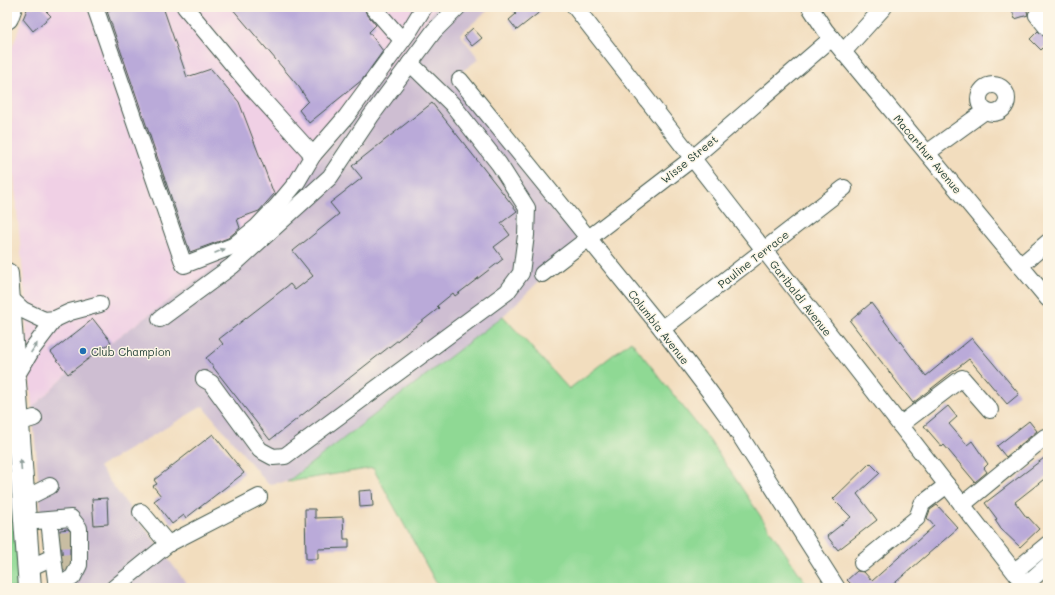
<svg xmlns="http://www.w3.org/2000/svg" width="1055" height="595" viewBox="0 0 1055 595" font-family="Mali,sans-serif">
<rect width="100%" height="100%" fill="#fcf5e5"/>
<filter id="ink" filterUnits="userSpaceOnUse"><feTurbulence type="fractalNoise" baseFrequency=".025" numOctaves="2"/><feDisplacementMap in="SourceGraphic" scale="8" xChannelSelector="R" yChannelSelector="G"/><feConvolveMatrix kernelMatrix="1 2 1 2 8 2 1 2 1" color-interpolation-filters="sRGB"/></filter>
<filter id="wash" filterUnits="userSpaceOnUse"><feTurbulence type="fractalNoise" baseFrequency=".012" numOctaves="4" result="noise"/><feDisplacementMap in="SourceGraphic" scale="16" xChannelSelector="R" yChannelSelector="G"/><feGaussianBlur stdDeviation="0.9" result="paint"/><feColorMatrix in="noise" values="0 0 0 0 0 0 0 0 0 0 0 0 0 0 0 0 0 1.4 0 .05"/><feComposite in="paint" operator="in"/></filter>
<g filter="url(#wash)">
<rect width="100%" height="100%" fill="#f2ddbe"/>
<polygon fill="#f0d0e5" points="27,7 436,7 322,158 246,244 68,374 32,408 27,339 25,297 12,154 11,51"/>
<polygon fill="#cebed2" points="436,7 492,7 460,34 479,59 457,75 584,238 503,316 287,482 268,484 203,406 99,467 190,588 48,588 32,408 68,374 246,244 322,158"/>
<g fill="#8fd994" stroke="#578b64">
<polygon points="503,316 569,389 631,341 710,441 809,588 439,588 373,468 287,482"/>
<polygon points="7,430 20,588 7,588"/>
</g>
<g id="blocks">
<g fill="#baaad9">
<polygon points="28,7 42,7 51,16 33,31 23,19"/>
<polygon points="117,7 163,7 187,77 211,69 239,102 274,194 259,211 237,219 240,228 228,238 190,252 107,11"/>
<polygon points="231,7 364,7 366,13 376,25 369,32 383,51 362,80 309,123 299,110 308,101 299,87"/>
<polygon points="510,7 546,7 517,30 509,20 516,14"/>
<polygon points="1011,7 1026,7 1028,15 1015,19"/>
<polygon points="473,28 482,38 472,46 464,36"/>
<polygon points="1038,31 1048,40 1048,43 1041,50 1030,39"/>
<polygon points="432,103 517,211 501,223 510,235 494,247 503,259 455,296 453,293 437,306 439,308 270,440 206,358 223,344 219,339 290,284 295,290 313,276 293,251 339,214 330,203 362,178 352,166"/>
<polygon points="871,303 926,376 972,338 1019,394 1007,404 969,359 913,403 850,321"/>
<polygon points="93,319 111,342 68,374 51,352"/>
<polygon points="948,406 957,417 949,424 967,445 972,441 988,464 984,468 987,472 975,482 944,445 942,447 924,426"/>
<polygon points="1029,421 1037,431 1006,457 997,446"/>
<polygon points="213,434 244,473 186,518 184,515 172,524 154,501 161,496 153,486 157,484 154,480"/>
<polygon points="1048,455 1048,476 1015,502 1027,518 1028,517 1039,529 1020,547 1001,529 995,520 997,519 985,503"/>
<polygon points="870,463 880,473 857,494 877,520 838,550 827,536 851,517 833,499"/>
<polygon points="372,490 373,506 360,507 359,491"/>
<polygon points="107,498 108,524 94,525 92,499"/>
<polygon points="937,505 958,528 889,588 855,588 847,580 857,571 864,572 872,581 934,526 927,518 930,510"/>
<polygon points="305,509 315,509 315,518 343,517 344,539 349,539 349,548 318,549 318,559 306,559"/>
<polygon points="68,529 70,531 70,563 64,571 60,530"/>
</g>
</g>
</g>
<g filter="url(#ink)">
<use href="#blocks" fill-opacity="0" stroke="#3f5549" stroke-width="1"/>
<g fill="none" stroke-linecap="round" stroke-linejoin="round">
<g stroke="#c8bda2" stroke-width="16" stroke-dasharray="16 8" stroke-linecap="butt">
<polyline points="57,540 71,539"/>
<polyline points="59,563 73,562"/>
</g>
<g stroke="#3f5549" stroke-width="18">
<g id="minor">
<polyline points="95,7 184,265 233,246 257,227 277,206 297,182 313,155 346,117 410,30 424,7"/>
<polyline points="185,7 253,89 313,155"/>
<polyline points="373,7 402,40"/>
<polyline points="575,7 1027,588"/>
<polyline points="810,7 825,30 1048,299"/>
<polyline points="1043,7 1037,15 1048,29"/>
<polyline points="843,52 884,7"/>
<polyline points="460,80 662,329 709,391 730,420 837,588"/>
<circle cx="993" cy="99" r="14"/>
<polyline points="927,153 985,111"/>
<polyline points="1020,266 1048,242"/>
<polyline points="542,274 693,158 832,38"/>
<polyline points="9,297 23,310 44,320 55,319 70,312 100,304"/>
<polyline points="160,319 232,266 330,177 371,116 434,31 458,7"/>
<polyline points="662,329 844,188"/>
<polyline points="15,378 33,348 55,319"/>
<polyline points="204,379 211,383 260,450 273,457 285,456 507,292 521,273 526,235 527,208 499,164 452,104 410,63"/>
<polyline points="18,423 34,418"/>
<polyline points="900,425 962,378 990,410"/>
<polyline points="24,499 50,486"/>
<polyline points="962,505 1045,437"/>
<polyline points="141,512 168,544"/>
<polyline points="25,522 71,518 79,528 79,565 73,577 56,588"/>
<polyline points="53,557 57,588"/>
<polyline points="862,563 917,518 922,504 947,485"/>
<polyline points="29,568 53,557 49,520"/>
<polyline points="1015,571 1048,544"/>
<polyline points="1025,585 1048,565"/>
<polyline points="114,588 168,544 259,497"/>
</g>
</g>
<g stroke="#3f5549" stroke-width="24">
<g id="highway">
<polyline points="7,18 11,7"/>
<polyline points="7,274 30,588"/>
</g>
</g>
<use href="#minor" stroke="#fff" stroke-width="16"/>
<use href="#highway" stroke="#fff" stroke-width="22"/>
</g>
<defs><path id="oneway-solid" d="M-6-.8H1V-3.2L6.5 0L1 3.2V.8H-6Z"/></defs>
<g fill="#8f9e9a">
<use href="#oneway-solid" transform="translate(220 251) rotate(-23)"/>
<use href="#oneway-solid" transform="translate(34 348) rotate(-56)"/>
<use href="#oneway-solid" transform="translate(21 465) rotate(-94)"/>
</g>
</g>
<circle fill="#1f6fb2" stroke="#fcf5e5" stroke-width="1.5" cx="83" cy="351" r="4"/>
<g text-anchor="middle" dominant-baseline="central" stroke-width="3" stroke-linejoin="round" paint-order="stroke">
<g font-size="11" fill="#1f3d34" stroke="#fcf5e5">
<text transform="translate(928 154) rotate(50)">Macarthur Avenue</text>
<text transform="translate(689 159) rotate(-39)">Wisse Street</text>
<text transform="translate(753 259) rotate(-38)">Pauline Terrace</text>
<text transform="translate(801 298) rotate(52)">Garibaldi Avenue</text>
<text transform="translate(659 327) rotate(52)">Columbia Avenue</text>
</g>
<g font-size="11" fill="#1f3d34" stroke="#fcf5e5" text-anchor="start">
<text x="91" y="351">Club Champion</text>
</g>
</g>
<rect width="1055" height="595" fill="none" stroke="#fcf5e5" stroke-width="24"/>
</svg>
